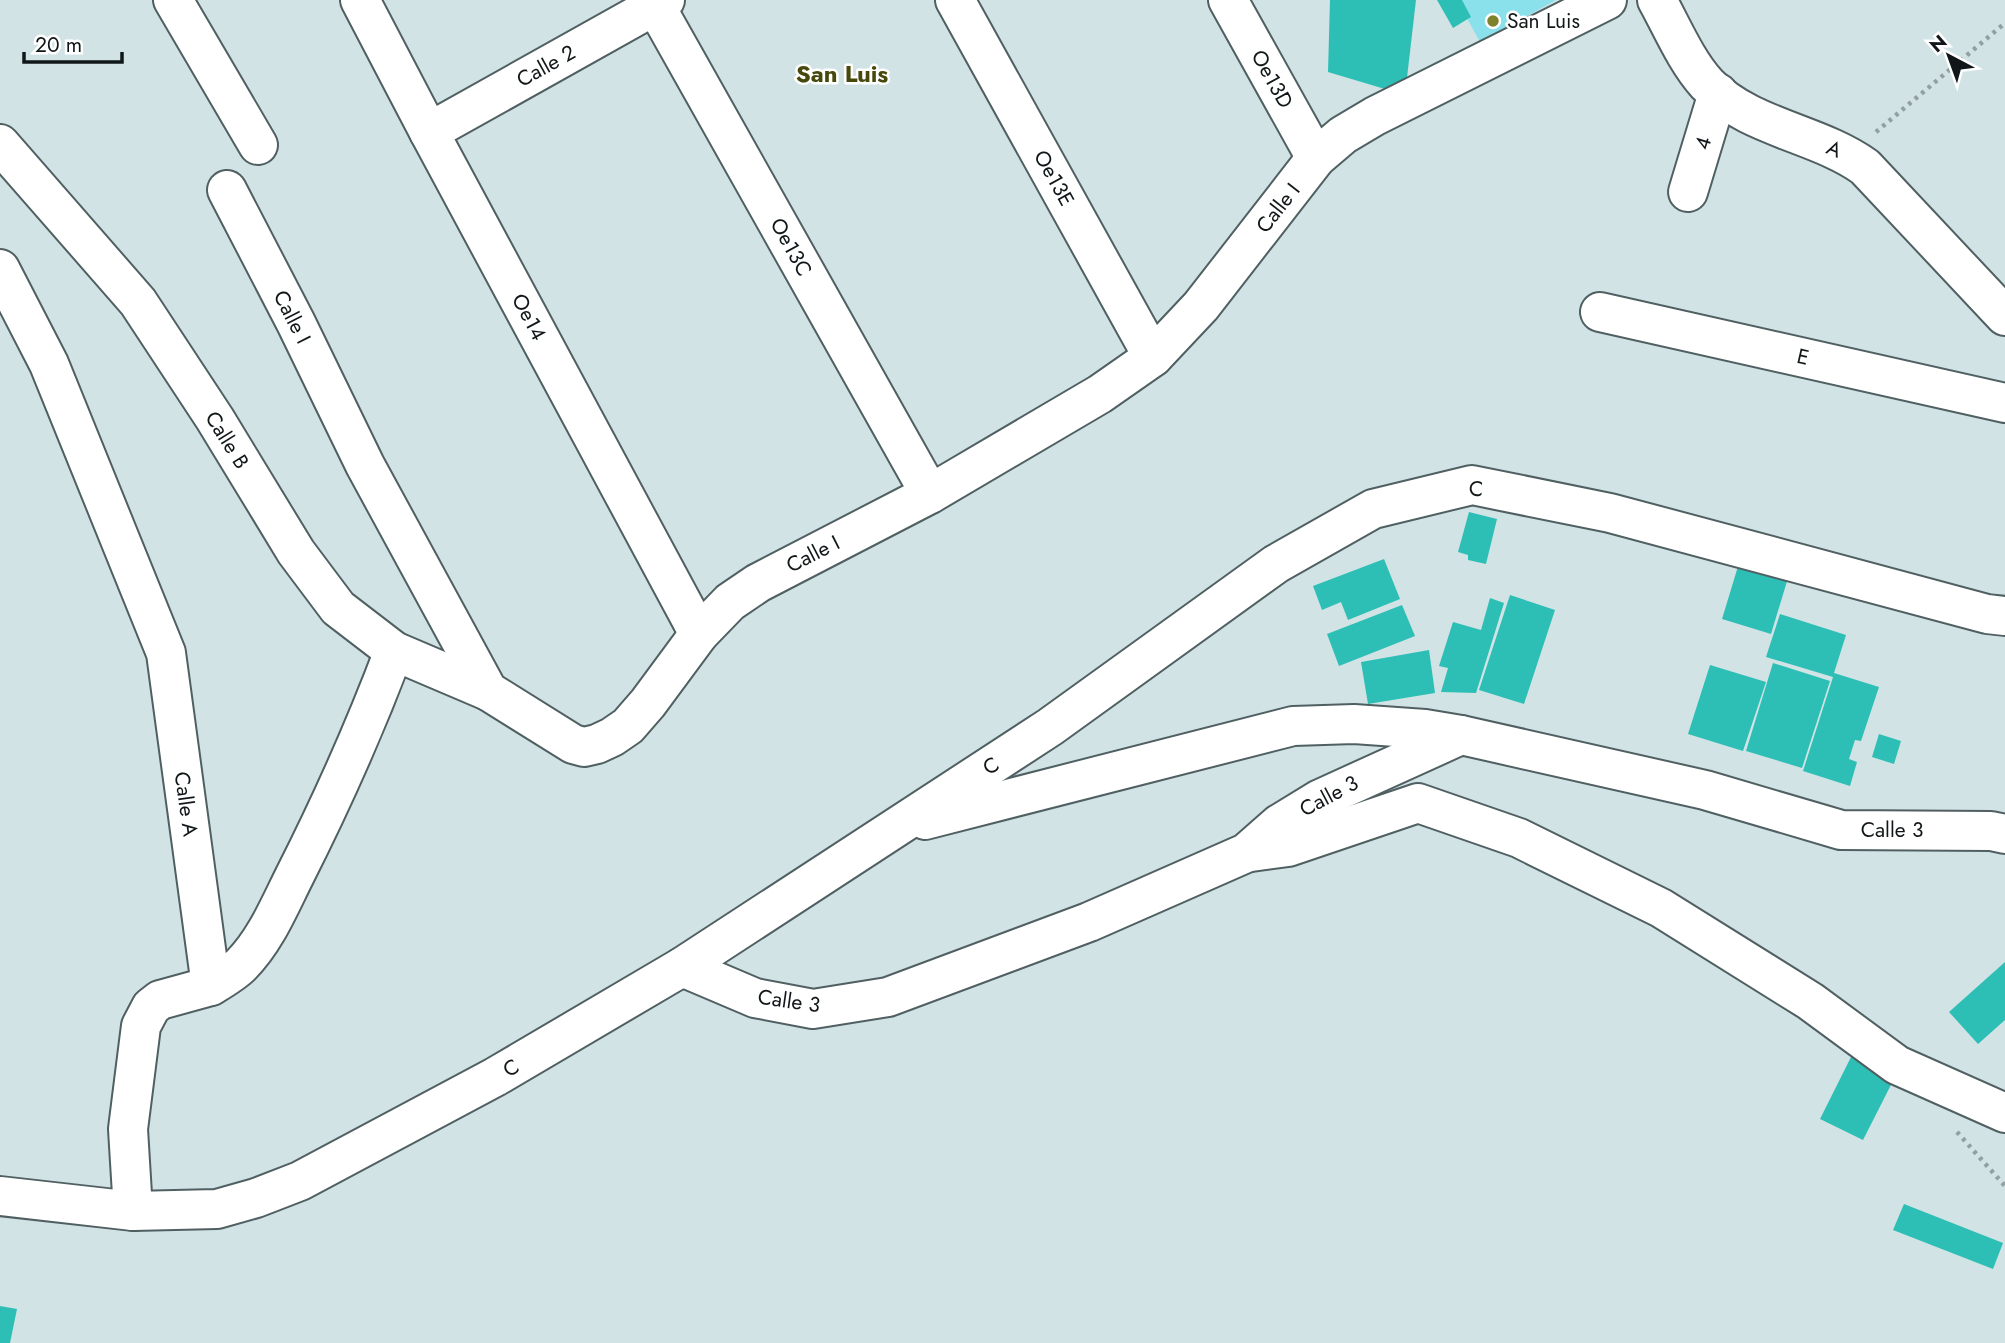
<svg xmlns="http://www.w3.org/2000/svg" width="2005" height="1343" viewBox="0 0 2005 1343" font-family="Jost,sans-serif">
<rect width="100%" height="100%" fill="#d1e3e5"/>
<polygon fill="#8ae1ec" points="1457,0 1556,0 1480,42"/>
<g fill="#2dbfb5">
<polygon points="1330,0 1416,0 1405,95 1328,72"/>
<polygon points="1437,0 1462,0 1471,17 1453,28"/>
<polygon points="1469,512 1497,519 1486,564 1468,560 1468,555 1458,552"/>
<polygon points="1384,559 1400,599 1348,620 1341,602 1322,610 1313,586"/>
<polygon points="1739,563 1788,578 1771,634 1722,619"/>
<polygon points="1510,595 1555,610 1524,704 1479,690"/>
<polygon points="1490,598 1504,603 1476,693 1441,692 1448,668 1439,666 1453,622 1481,630"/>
<polygon points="1402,605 1415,636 1339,666 1327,634"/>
<polygon points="1780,614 1846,635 1834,673 1879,687 1861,741 1855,740 1849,759 1857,762 1850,786 1803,771 1833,677 1766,657"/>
<polygon points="1429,650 1435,693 1368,704 1361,662"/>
<polygon points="1773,663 1830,681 1802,768 1746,751"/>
<polygon points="1710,665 1766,682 1743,751 1688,734"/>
<polygon points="1879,734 1901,741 1894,764 1872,757"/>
<polygon points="2005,962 2005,1020 1978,1044 1949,1012"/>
<polygon points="1852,1055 1895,1077 1863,1140 1820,1119"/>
<polygon points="1904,1204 2003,1243 1993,1269 1893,1230"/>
<polygon points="0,1306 17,1309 10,1343 0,1343"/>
</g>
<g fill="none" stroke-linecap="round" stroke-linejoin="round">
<g stroke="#506062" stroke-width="42">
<g id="minor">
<polyline points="173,0 258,145"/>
<polyline points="360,0 429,132 699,634"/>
<polyline points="652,0 930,494"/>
<polyline points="955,0 1153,357"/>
<polyline points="1228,0 1316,158"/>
<path d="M 1657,0 C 1672,27 1686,61 1707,84 C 1749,128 1818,133 1865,167 L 2005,316"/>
<polyline points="429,132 665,0"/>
<polyline points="0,144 138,302 215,419 296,552 338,608 394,651 488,691"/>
<polyline points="227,190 296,323 365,465 488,691 573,744 584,747 597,744 612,737 628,726 648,703 699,634 730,602 758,583 930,494 1100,394 1153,357 1201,306 1316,158 1343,135 1375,116 1607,0"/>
<polyline points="1688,192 1718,93"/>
<path d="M 0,269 L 49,364 L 166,653 L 211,986 C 221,980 233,973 241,965 C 265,941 279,907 294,877 C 331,804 365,728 394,651"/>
<polyline points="1600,312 2005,403"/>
<polyline points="925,820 1293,726 1354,724 1425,729 1461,735"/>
<polyline points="1251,852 1288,847 1418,803 1519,838 1661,908 1810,1001 1897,1065 2005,1113"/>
<polyline points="682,967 755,998 813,1009 888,997 1089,922 1246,853 1279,824 1320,799 1461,735 1705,790 1841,830 1991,831 2005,834"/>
<polyline points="0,1196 133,1211 217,1209 256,1198 300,1181 495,1077 682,967 1050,727 1276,564 1373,509 1472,485 1610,513 1987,614 2005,616"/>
<polyline points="133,1211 128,1129 141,1026 151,1007 160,1000 211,986"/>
</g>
</g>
<g stroke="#92a0a2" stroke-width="4.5" stroke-dasharray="3.5 5" stroke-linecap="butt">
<polyline points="1876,132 2005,23"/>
<polyline points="1957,1132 2005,1186"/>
</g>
<use href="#minor" stroke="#fff" stroke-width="38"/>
</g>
<circle fill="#7e822c" stroke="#fff" stroke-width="2.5" cx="1493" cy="21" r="7"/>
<g text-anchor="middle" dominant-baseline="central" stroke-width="5" stroke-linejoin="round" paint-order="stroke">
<g font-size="21" fill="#111718" stroke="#fff" text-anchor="start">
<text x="1507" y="21">San Luis</text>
</g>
<g font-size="21" fill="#111718" stroke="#fff">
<text transform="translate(546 66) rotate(-29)">Calle 2</text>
<text transform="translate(1272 79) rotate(61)">Oe13D</text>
<text transform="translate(1703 143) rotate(-73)">4</text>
<text transform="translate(1834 149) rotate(23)">A</text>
<text transform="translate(1054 178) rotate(61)">Oe13E</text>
<text transform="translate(1278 208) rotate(-52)">Calle I</text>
<text transform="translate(791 247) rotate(61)">Oe13C</text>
<text transform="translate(292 317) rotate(63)">Calle I</text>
<text transform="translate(529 317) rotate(62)">Oe14</text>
<text transform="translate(1803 357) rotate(13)">E</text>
<text transform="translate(227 440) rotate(58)">Calle B</text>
<text transform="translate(1476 489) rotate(3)">C</text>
<text transform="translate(813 554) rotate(-27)">Calle I</text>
<text transform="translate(991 766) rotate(-33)">C</text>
<text transform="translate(1329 796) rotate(-28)">Calle 3</text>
<text transform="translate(186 804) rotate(82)">Calle A</text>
<text x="1892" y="830">Calle 3</text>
<text transform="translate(789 1001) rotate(8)">Calle 3</text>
<text transform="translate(511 1068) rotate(-31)">C</text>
</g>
<g font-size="24" font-weight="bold" fill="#46490b" stroke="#fff">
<text x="842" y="73">San Luis</text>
</g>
</g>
<g transform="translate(1949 56) rotate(319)" stroke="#ffffff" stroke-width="5" paint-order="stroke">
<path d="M0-5L12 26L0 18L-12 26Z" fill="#111718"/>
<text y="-10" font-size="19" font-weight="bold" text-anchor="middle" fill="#111718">N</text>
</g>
<path d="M24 52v10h98v-10" fill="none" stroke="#111718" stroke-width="3.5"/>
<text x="35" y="52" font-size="21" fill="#111718" stroke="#ffffff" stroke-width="5" paint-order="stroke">20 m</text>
</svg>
